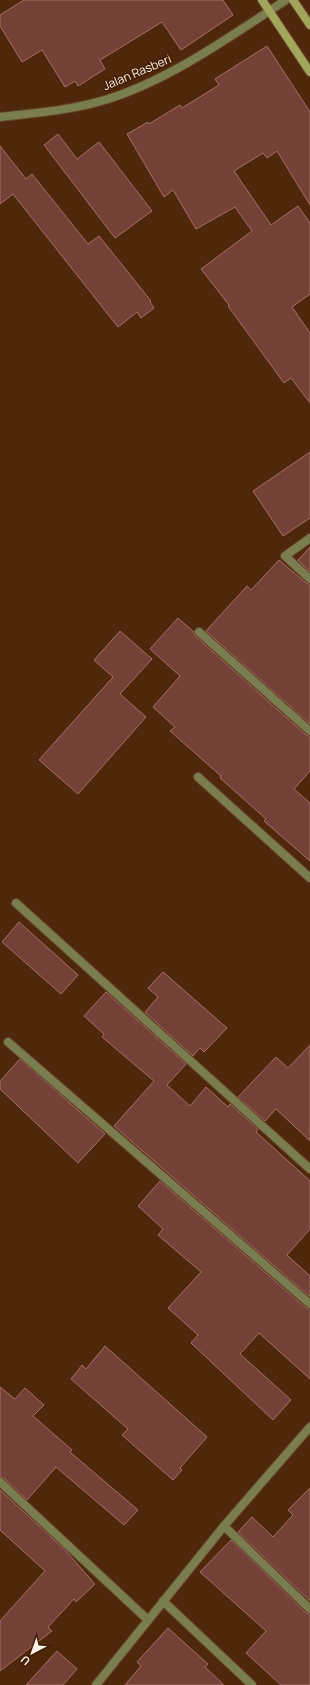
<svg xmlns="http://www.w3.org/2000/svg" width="310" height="1685" viewBox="0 0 310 1685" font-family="Manrope,sans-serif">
<rect width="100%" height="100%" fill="#4f270b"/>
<g fill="#734138" stroke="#a67065">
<polygon points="24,0 223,0 233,15 181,50 162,22 100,60 105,69 78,86 75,81 65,87 42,50 22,62 0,26 0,15"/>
<polygon points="267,46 310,112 310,205 277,151 267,158 263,153 234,171 271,225 298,206 310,223 310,294 292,307 310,333 310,403 291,378 284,383 228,306 229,305 201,269 252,231 235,207 196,229 173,190 164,197 127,134 148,122 149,124 180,105 182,108 219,85 215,79"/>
<polygon points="58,134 77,159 99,142 152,211 115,238 44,145"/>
<polygon points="0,146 26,179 32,174 88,244 99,236 151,301 150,302 154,308 141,318 137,312 118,327 13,194 0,204"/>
<polygon points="310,452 310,518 283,536 253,491"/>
<polygon points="310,547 310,572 298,560"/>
<polygon points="279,560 306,583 310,584 310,724 206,631 247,586 251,590"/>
<polygon points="178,618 194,632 195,636 306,735 310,736 310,771 294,789 310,803 310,861 264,821 266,819 220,778 221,776 170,731 175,727 153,707 180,676 150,649"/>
<polygon points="120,631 152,659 120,694 146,717 78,794 39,760 113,677 94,660"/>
<polygon points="19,922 78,975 61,994 2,942"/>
<polygon points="163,972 227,1028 204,1052 200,1048 193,1056 145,1012 158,997 148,988"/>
<polygon points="106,992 186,1064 167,1085 190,1106 206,1087 228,1107 230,1104 258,1129 256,1132 310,1181 310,1229 287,1255 310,1276 310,1297 114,1126 154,1081 102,1037 104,1034 84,1016"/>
<polygon points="310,1045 310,1141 276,1109 265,1121 238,1097 276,1057 288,1068"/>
<polygon points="20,1059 105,1134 78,1163 0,1089 0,1081"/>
<polygon points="160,1181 306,1308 310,1309 310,1379 259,1333 240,1354 291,1400 273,1420 191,1343 198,1335 168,1308 201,1272 158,1235 163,1229 138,1206"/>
<polygon points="105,1346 207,1437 180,1468 182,1470 173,1480 122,1435 128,1429 71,1379 82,1365 86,1369"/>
<polygon points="0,1387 15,1399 25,1388 44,1405 33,1416 72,1450 70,1452 138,1510 124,1525 56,1467 27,1500 4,1478 0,1477"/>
<polygon points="310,1488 310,1601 238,1532 252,1517 273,1537 293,1515 288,1510"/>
<polygon points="0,1490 65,1550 95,1584 76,1602 74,1599 48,1627 52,1631 0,1671 0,1621 45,1571 0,1530"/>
<polygon points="231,1540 306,1613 310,1614 310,1685 281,1685 246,1653 266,1631 200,1572"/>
<polygon points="168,1628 208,1664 205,1667 224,1685 125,1685 141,1666 137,1662"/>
<polygon points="57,1651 77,1669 63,1685 26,1685"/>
</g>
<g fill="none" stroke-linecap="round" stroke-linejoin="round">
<g stroke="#67432a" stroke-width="10">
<g id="lane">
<polyline points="8,1042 310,1304"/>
<polyline points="0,1482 148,1620"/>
<polyline points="163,1601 252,1685"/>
</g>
</g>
<g stroke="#67432a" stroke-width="10">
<g id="street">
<path d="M 0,117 C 36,113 73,110 108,99 C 171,79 231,36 286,0"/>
<polyline points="310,538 285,556 310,579"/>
<polyline points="199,632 310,731"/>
<polyline points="198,777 310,878"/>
<polyline points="16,903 310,1169"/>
<polyline points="224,1526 310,1609"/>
<polyline points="96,1685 224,1526 310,1427"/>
</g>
</g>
<g stroke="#67432a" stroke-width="10">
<g id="secondary">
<polyline points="262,0 310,72"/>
<polyline points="293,0 310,25"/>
</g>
</g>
<use href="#lane" stroke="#797d4f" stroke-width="8"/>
<use href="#street" stroke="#797d4f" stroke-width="8"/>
<use href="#secondary" stroke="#a1a65b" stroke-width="8"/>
</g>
<g text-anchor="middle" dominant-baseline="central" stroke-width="3" stroke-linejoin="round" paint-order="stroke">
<g font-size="12" fill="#fbf1ea" stroke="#431d01">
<text transform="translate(137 72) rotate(-23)">Jalan Rasberi</text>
</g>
</g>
<g transform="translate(32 1653) rotate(221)" stroke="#431d01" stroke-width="3" paint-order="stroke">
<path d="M0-3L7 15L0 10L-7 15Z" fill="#fbf1ea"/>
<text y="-6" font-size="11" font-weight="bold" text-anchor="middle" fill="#fbf1ea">U</text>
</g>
</svg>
